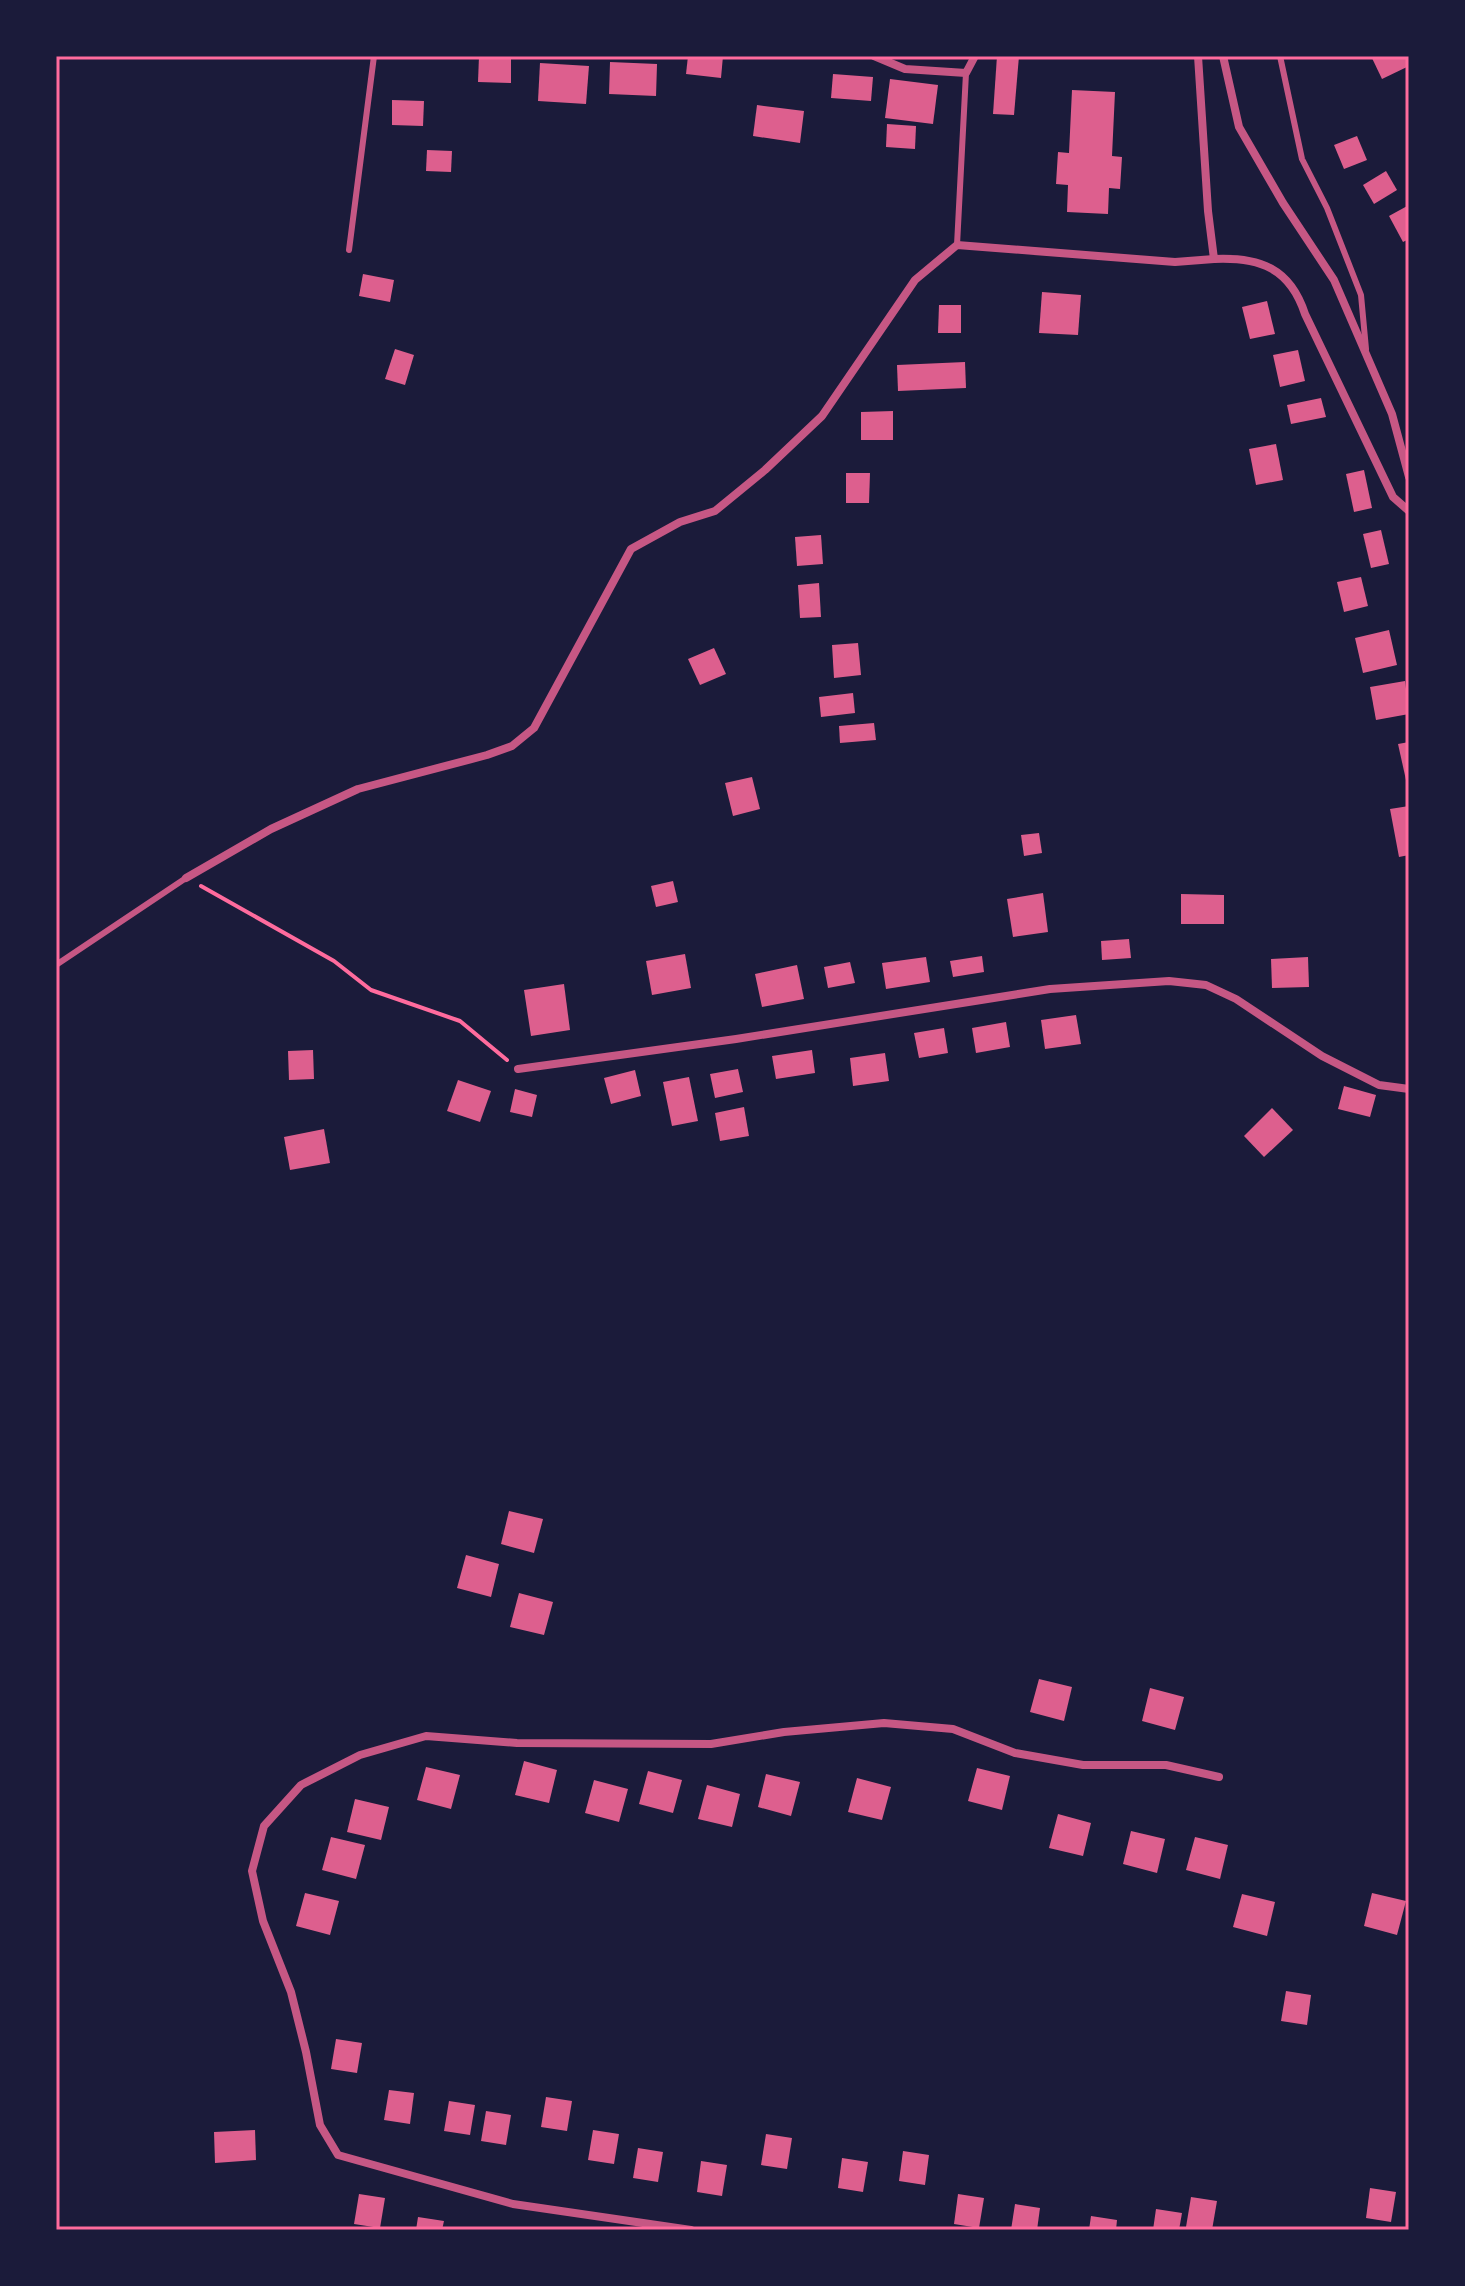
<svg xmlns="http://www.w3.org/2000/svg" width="1465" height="2286" viewBox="0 0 1465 2286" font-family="'IBM Plex Sans',sans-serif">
<rect width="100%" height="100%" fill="#1b1b3a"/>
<g fill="#dd5f8e">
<polygon points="479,56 511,56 511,83 478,82"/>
<polygon points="688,56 723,56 721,78 686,74"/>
<polygon points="997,56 1019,56 1014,115 993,114"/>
<polygon points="1371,56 1405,56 1409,66 1382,79"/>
<polygon points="610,62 657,64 656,96 609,94"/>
<polygon points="540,63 589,66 586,104 538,101"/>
<polygon points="833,74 873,77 871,101 831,98"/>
<polygon points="890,79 938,85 933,124 885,118"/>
<polygon points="1072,90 1115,92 1112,156 1122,157 1120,189 1109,188 1108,214 1067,212 1068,185 1056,184 1058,152 1069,153"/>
<polygon points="392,100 424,101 423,126 392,125"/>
<polygon points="757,105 804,111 800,143 753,136"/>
<polygon points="887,124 916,126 915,149 886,147"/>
<polygon points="1357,136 1367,160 1344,169 1334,145"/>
<polygon points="427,150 452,151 451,172 426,171"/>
<polygon points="1386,171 1397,190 1374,204 1363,185"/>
<polygon points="1409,205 1409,239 1403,242 1389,216"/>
<polygon points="363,274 394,280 390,302 359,296"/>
<polygon points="1042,292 1081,295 1078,335 1039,333"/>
<polygon points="1267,301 1275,334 1250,339 1242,307"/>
<polygon points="939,305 961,305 961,333 938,333"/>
<polygon points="395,349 414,355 405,385 385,379"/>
<polygon points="1298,350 1305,381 1280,387 1273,355"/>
<polygon points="965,362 966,388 898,391 897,365"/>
<polygon points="1321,398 1326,417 1291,424 1287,405"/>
<polygon points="893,411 893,440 861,440 861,412"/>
<polygon points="1276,444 1283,480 1256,485 1249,449"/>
<polygon points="1364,470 1372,508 1354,512 1346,474"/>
<polygon points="846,473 870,473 869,503 846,503"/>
<polygon points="1381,530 1389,564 1371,568 1363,534"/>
<polygon points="821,535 823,564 797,566 795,537"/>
<polygon points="1361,577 1368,606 1344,612 1337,582"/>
<polygon points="819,583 821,617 800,618 798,585"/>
<polygon points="1389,630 1397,665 1363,673 1355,638"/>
<polygon points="858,643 861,675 834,678 832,645"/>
<polygon points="714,648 726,674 700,685 688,659"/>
<polygon points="1405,681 1409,714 1376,720 1370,687"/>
<polygon points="853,693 855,713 821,717 819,697"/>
<polygon points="874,723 876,740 840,743 839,726"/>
<polygon points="1409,742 1409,779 1406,780 1398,744"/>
<polygon points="752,777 760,809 733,816 725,783"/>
<polygon points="1409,806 1409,855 1399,857 1390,809"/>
<polygon points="1039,833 1042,853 1024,856 1021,835"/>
<polygon points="673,881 678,902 656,907 651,886"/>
<polygon points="1043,893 1048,932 1013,937 1007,899"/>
<polygon points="1181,894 1224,895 1224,924 1181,924"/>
<polygon points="1129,939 1131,958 1102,960 1101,941"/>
<polygon points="685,954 691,988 652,995 646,961"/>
<polygon points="982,956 984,972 953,977 950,961"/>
<polygon points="926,957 930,982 886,989 882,963"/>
<polygon points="1308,957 1309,987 1272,988 1271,959"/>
<polygon points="850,962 855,983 828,988 824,967"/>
<polygon points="797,965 804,999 762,1007 755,974"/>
<polygon points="564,984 570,1030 531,1036 524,990"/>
<polygon points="1076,1015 1081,1044 1045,1049 1041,1020"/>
<polygon points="1006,1022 1010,1047 976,1053 972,1028"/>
<polygon points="944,1028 948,1053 919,1058 914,1033"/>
<polygon points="313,1050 314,1079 289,1080 288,1051"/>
<polygon points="812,1050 815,1073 776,1079 772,1056"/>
<polygon points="885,1053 889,1081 853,1086 850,1058"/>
<polygon points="738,1069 743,1092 715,1098 710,1074"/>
<polygon points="635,1070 641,1096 611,1104 604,1078"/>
<polygon points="689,1077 698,1121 672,1126 663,1082"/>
<polygon points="458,1080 491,1091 480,1122 447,1111"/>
<polygon points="1344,1086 1376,1095 1370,1117 1338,1109"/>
<polygon points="515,1089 537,1095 532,1117 510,1112"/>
<polygon points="744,1107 749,1136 720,1141 715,1113"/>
<polygon points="1272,1108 1293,1130 1264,1157 1244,1136"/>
<polygon points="324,1129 330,1163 290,1170 284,1137"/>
<polygon points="509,1511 543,1519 534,1553 501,1544"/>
<polygon points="466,1555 499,1564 491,1597 457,1588"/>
<polygon points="519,1593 553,1602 544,1635 510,1627"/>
<polygon points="1039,1679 1072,1687 1064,1721 1030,1712"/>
<polygon points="1150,1688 1184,1697 1175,1730 1142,1721"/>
<polygon points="524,1761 557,1770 549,1803 515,1795"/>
<polygon points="426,1767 460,1775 451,1809 417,1800"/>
<polygon points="977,1768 1010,1776 1002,1810 968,1801"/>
<polygon points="648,1771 682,1780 673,1813 639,1804"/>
<polygon points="766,1774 800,1782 791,1816 758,1807"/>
<polygon points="857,1778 891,1787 882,1820 848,1812"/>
<polygon points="594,1780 628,1789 619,1822 585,1813"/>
<polygon points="707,1785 740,1794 732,1827 698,1819"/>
<polygon points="355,1799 389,1807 381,1840 347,1832"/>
<polygon points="1058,1814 1091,1823 1083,1856 1049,1848"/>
<polygon points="1131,1831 1165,1839 1157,1873 1123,1864"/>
<polygon points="331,1837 365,1845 356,1879 322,1870"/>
<polygon points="1195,1837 1228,1845 1220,1879 1186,1870"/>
<polygon points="305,1893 339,1901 330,1935 296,1926"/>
<polygon points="1372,1893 1406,1901 1397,1935 1364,1926"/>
<polygon points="1242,1894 1275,1902 1267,1936 1233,1927"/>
<polygon points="1286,1991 1311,1995 1307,2025 1281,2021"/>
<polygon points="336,2039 362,2043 357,2073 331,2069"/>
<polygon points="389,2090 414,2093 410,2124 384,2120"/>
<polygon points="546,2097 572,2101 567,2131 541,2127"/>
<polygon points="449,2101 475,2105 470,2135 444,2131"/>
<polygon points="486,2111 511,2115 506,2145 481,2141"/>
<polygon points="255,2130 256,2160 215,2163 214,2132"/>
<polygon points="593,2130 619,2134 614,2164 588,2160"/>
<polygon points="766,2134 792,2138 787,2169 761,2165"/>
<polygon points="638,2148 663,2152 658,2182 633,2178"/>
<polygon points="903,2151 929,2155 925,2185 899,2181"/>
<polygon points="842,2158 868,2162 863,2192 838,2188"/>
<polygon points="701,2161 727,2165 722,2196 697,2192"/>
<polygon points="1370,2188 1396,2192 1391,2222 1366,2218"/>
<polygon points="359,2194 385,2198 380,2228 354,2224"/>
<polygon points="958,2194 984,2198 979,2228 954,2224"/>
<polygon points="1191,2197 1217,2201 1212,2230 1186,2227"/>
<polygon points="1015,2204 1040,2208 1037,2230 1011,2230"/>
<polygon points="1156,2209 1182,2213 1179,2230 1153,2230"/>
<polygon points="1091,2216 1117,2220 1116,2230 1089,2230"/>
<polygon points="418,2217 444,2221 442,2230 416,2230"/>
</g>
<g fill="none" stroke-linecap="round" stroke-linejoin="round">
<polyline stroke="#ff6b9d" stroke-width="4" points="201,886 334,961 371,990 460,1021 507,1060"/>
<g stroke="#c65784" stroke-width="6">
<polyline points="1280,56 1302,159 1327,208 1361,295 1366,349"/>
<polyline points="957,245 966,73"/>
<polyline points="349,250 374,56"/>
<polyline points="56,965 186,878"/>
</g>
<g stroke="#c65784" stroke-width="8">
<polyline points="874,56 905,69 966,73 975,56"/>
<path d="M 1198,56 L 1208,211 L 1214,259 C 1260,257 1290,268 1305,314 L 1393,497 L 1409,511"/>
<polyline points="1223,56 1239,127 1283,203 1334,280 1392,414 1409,477"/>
<polyline points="186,878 271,829 358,789 487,755 512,746 534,728 631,549 680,522 715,511 765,470 822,416 915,280 957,245 1175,262 1214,259"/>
<polyline points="518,1069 736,1039 1050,989 1169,981 1206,985 1236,999 1322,1056 1379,1085 1409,1089"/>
<polyline points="691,2230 513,2204 338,2155 320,2125 306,2052 291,1992 263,1921 252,1871 264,1826 301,1785 360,1755 426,1736 517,1743 711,1744 784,1732 884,1723 953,1729 1015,1753 1083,1765 1166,1765 1219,1777"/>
</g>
</g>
<rect width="1465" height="2286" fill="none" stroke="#1b1b3a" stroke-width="116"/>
<rect x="58" y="58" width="1349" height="2170" fill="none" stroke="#ff6b9d" stroke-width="3"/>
</svg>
